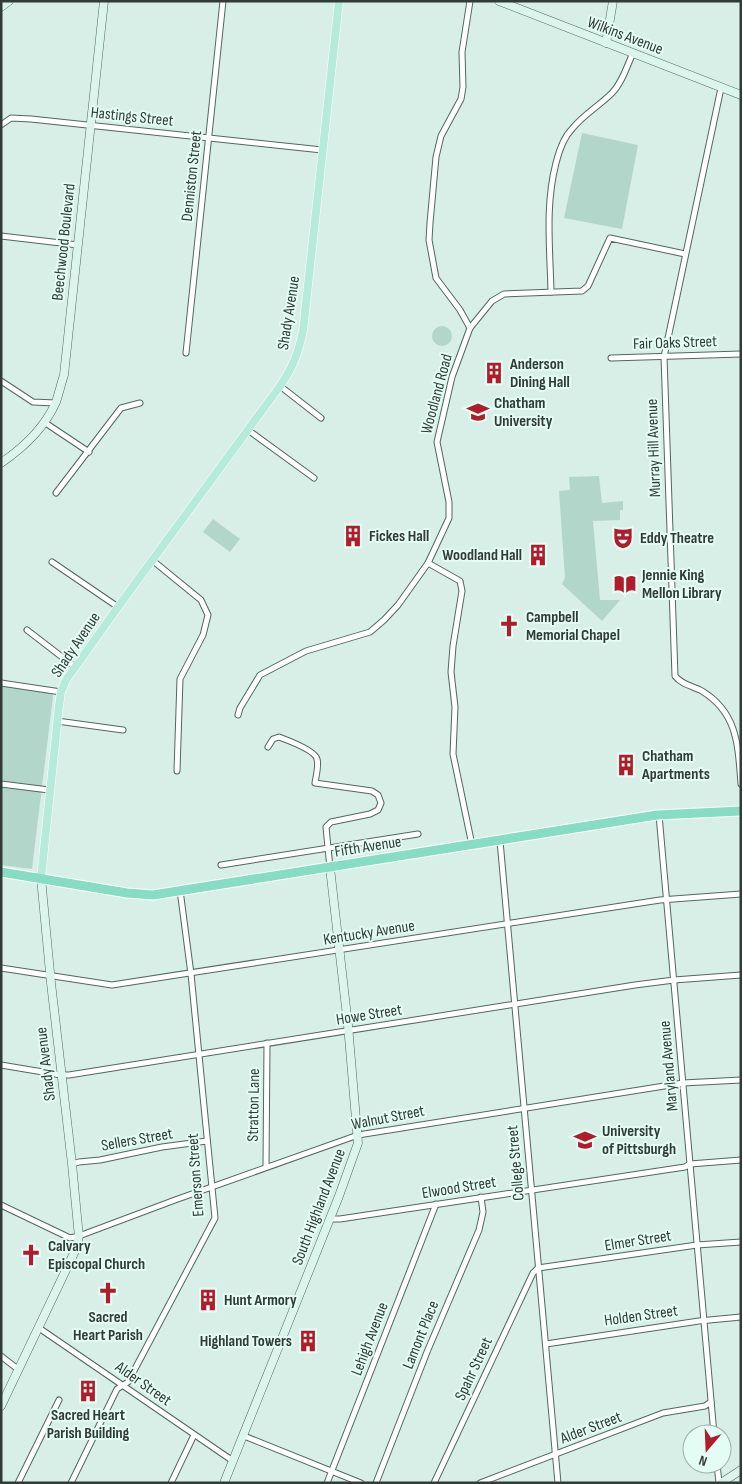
<svg xmlns="http://www.w3.org/2000/svg" width="742" height="1484" viewBox="0 0 742 1484" font-family="'Sofia Sans Condensed',sans-serif">
<rect width="100%" height="100%" fill="#d7efe7"/>
<g fill="#b2d7ca">
<polygon points="582,133 638,145 622,229 564,218"/>
<circle cx="442" cy="336" r="10"/>
<polygon points="599,476 602,503 623,501 623,510 620,510 620,520 593,521 600,600 620,600 602,621 562,584 565,578 559,491 570,490 569,477"/>
<polygon points="213,519 240,539 230,552 203,532"/>
<polygon points="1,680 54,688 32,869 1,865"/>
</g>
<g fill="none" stroke-linecap="round" stroke-linejoin="round">
<g stroke="#516760" stroke-width="7">
<g id="street">
<path d="M 721,88 L 664,357 L 675,676 C 682,685 693,686 702,691 C 738,713 738,746 741,784"/>
<polyline points="1,125 11,118 31,119 322,150"/>
<polyline points="1,236 78,245"/>
<path d="M 551,292 C 550,248 545,205 556,163 C 559,151 563,138 572,129 C 583,115 599,106 612,93 C 622,83 627,66 633,53"/>
<polyline points="470,328 460,310 436,278 429,240 430,223 436,157 441,136 461,99 463,87 462,52 470,1"/>
<polyline points="186,353 223,1"/>
<polyline points="611,358 741,354"/>
<polyline points="1,381 33,402 55,403"/>
<polyline points="280,386 321,418"/>
<polyline points="44,422 89,452"/>
<polyline points="248,430 314,478"/>
<polyline points="56,493 121,408 140,403"/>
<polyline points="152,560 201,600 208,615 203,635 180,679 177,771"/>
<polyline points="52,562 118,607"/>
<polyline points="27,630 75,667"/>
<polyline points="1,683 61,692"/>
<polyline points="238,715 240,708 260,675 306,651 370,632 384,620 398,605 428,563"/>
<polyline points="57,721 123,730"/>
<path d="M 268,747 L 273,739 L 279,737 C 287,740 315,750 317,759 C 319,766 316,776 315,783 L 372,791 L 378,795 L 381,803 L 378,810 L 370,814 L 331,822 L 326,827 L 330,868"/>
<polyline points="1,784 49,790"/>
<polyline points="659,815 714,1434"/>
<polyline points="500,841 558,1483"/>
<polyline points="472,845 453,754 455,707 451,672 453,646 462,591 460,581 428,563 449,518 449,502 437,442 452,377 470,328 492,301 504,294 582,291 588,286 610,238 685,254"/>
<polyline points="221,865 418,834"/>
<polyline points="1,968 112,985 660,900 741,894"/>
<polyline points="1,1065 61,1075 69,1075 635,985 674,980 741,975"/>
<polyline points="72,1164 79,1162 100,1160 162,1147 207,1141"/>
<polyline points="266,1167 267,1043"/>
<polyline points="1,1205 70,1238 79,1236 175,1200 358,1135 683,1083 741,1080"/>
<polyline points="330,1219 340,1219 685,1167 690,1164 741,1160"/>
<polyline points="39,1328 233,1461"/>
<polyline points="546,1344 699,1321 741,1317"/>
<polyline points="1,1356 19,1370"/>
<polyline points="244,1436 361,1483"/>
<polyline points="717,1464 719,1483"/>
<polyline points="18,1483 59,1400"/>
<polyline points="71,1483 117,1389 128,1382 215,1218 191,974 180,890"/>
<polyline points="171,1483 194,1435"/>
<polyline points="327,1483 436,1204"/>
<polyline points="376,1483 427,1352 479,1230 483,1212 481,1197"/>
<polyline points="434,1483 533,1273 538,1268 697,1245 741,1242"/>
<polyline points="480,1483 663,1413 705,1406 711,1402"/>
</g>
</g>
<g stroke="#516760" stroke-width="9">
<g id="secondary">
<polyline points="499,1 741,95"/>
<polyline points="1,7 9,1"/>
<polyline points="606,43 613,1"/>
<path d="M 1,463 C 23,448 45,427 56,402 C 59,393 61,384 64,375 L 104,1"/>
<polyline points="1,1406 75,1251 79,1236 78,1227 72,1164 51,983 41,878"/>
<polyline points="224,1483 339,1196 358,1143 348,1025 330,868"/>
<polyline points="721,1483 741,1470"/>
</g>
</g>
<g stroke="#fff" stroke-width="9">
<path id="primary" d="M 41,878 L 59,706 L 61,692 L 66,680 L 118,607 L 280,386 C 293,367 298,354 303,331 L 339,1"/>
</g>
<g stroke="#fff" stroke-width="11">
<polyline id="highway" points="1,872 127,893 153,895 657,815 741,811"/>
</g>
<use href="#street" stroke="#fff" stroke-width="5"/>
<use href="#secondary" stroke="#dbf5ed" stroke-width="8"/>
<use href="#primary" stroke="#b6ebdb" stroke-width="8"/>
<use href="#highway" stroke="#86ddc3" stroke-width="9"/>
</g>
<defs>
<g id="building-bare" transform="scale(1.725)"><path d="M-4-6H4V6H1V3H-1V6H-4ZM-2.5-4.3h1.7v1.8h-1.7ZM.8-4.3h1.7v1.8H.8ZM-2.5-1h1.7V.8h-1.7ZM.8-1h1.7V.8H.8Z" fill="#af1c2b" stroke="#e4fdf4" stroke-width="2.5" paint-order="stroke"/></g>
<g id="university-bare" transform="scale(1.725)"><path d="M0-5L7-2L0 1L-7-2ZM-4 1L0 2.5L4 1V4Q0 6-4 4Z" fill="#af1c2b" stroke="#e4fdf4" stroke-width="2.5" paint-order="stroke"/></g>
<g id="theatre-bare" transform="scale(1.725)"><path d="M-5-5.5Q0-4 5-5.5V0Q5 5 0 6Q-5 5-5 0ZM-3.3-2.5H-1v1.5H-3.3ZM1-2.5H3.3v1.5H1ZM-2.8 1Q0 5.5 2.8 1Z" fill="#af1c2b" stroke="#e4fdf4" stroke-width="2.5" paint-order="stroke"/></g>
<g id="library-bare" transform="scale(1.725)"><path d="M-6-4Q-3-5.5-.7-3.5V5Q-3 3-6 4ZM6-4Q3-5.5 .7-3.5V5Q3 3 6 4Z" fill="#af1c2b" stroke="#e4fdf4" stroke-width="2.5" paint-order="stroke"/></g>
<g id="church-bare" transform="scale(1.725)"><path d="M-1.2-6h2.4v3.5h3.3v2.4h-3.3V6h-2.4V-.1h-3.3v-2.4h3.3Z" fill="#af1c2b" stroke="#e4fdf4" stroke-width="2.5" paint-order="stroke"/></g>
</defs>
<g fill-rule="evenodd">
<use href="#building-bare" x="494" y="373"/>
<use href="#university-bare" x="478" y="412"/>
<use href="#building-bare" x="353" y="536"/>
<use href="#theatre-bare" x="623" y="538"/>
<use href="#building-bare" x="538" y="555"/>
<use href="#library-bare" x="625" y="584"/>
<use href="#church-bare" x="509" y="626"/>
<use href="#building-bare" x="626" y="765"/>
<use href="#university-bare" x="585" y="1140"/>
<use href="#church-bare" x="31" y="1255"/>
<use href="#church-bare" x="108" y="1293"/>
<use href="#building-bare" x="208" y="1300"/>
<use href="#building-bare" x="308" y="1341"/>
<use href="#building-bare" x="88" y="1391"/>
</g>
<g text-anchor="middle" dominant-baseline="central" stroke-width="4" stroke-linejoin="round" paint-order="stroke">
<g font-size="16" fill="#313b38" stroke="#e4fdf4">
<text transform="translate(625 36) rotate(21)">Wilkins Avenue</text>
<text transform="translate(132 117) rotate(6)">Hastings Street</text>
<text transform="translate(192 176) rotate(-84)">Denniston Street</text>
<text transform="translate(64 242) rotate(-84)">Beechwood Boulevard</text>
<text transform="translate(289 313) rotate(-81)">Shady Avenue</text>
<text transform="translate(675 343) rotate(-2)">Fair Oaks Street</text>
<text transform="translate(437 394) rotate(-75)">Woodland Road</text>
<text transform="translate(654 448) rotate(-92)">Murray Hill Avenue</text>
<text transform="translate(76 645) rotate(-56)">Shady Avenue</text>
<text transform="translate(368 847) rotate(-9)">Fifth Avenue</text>
<text transform="translate(369 933) rotate(-9)">Kentucky Avenue</text>
<text transform="translate(369 1015) rotate(-9)">Howe Street</text>
<text transform="translate(46 1064) rotate(-97)">Shady Avenue</text>
<text transform="translate(669 1066) rotate(-95)">Maryland Avenue</text>
<text transform="translate(254 1105) rotate(-89)">Stratton Lane</text>
<text transform="translate(388 1118) rotate(-11)">Walnut Street</text>
<text transform="translate(137 1140) rotate(-10)">Sellers Street</text>
<text transform="translate(516 1163) rotate(-95)">College Street</text>
<text transform="translate(196 1175) rotate(-94)">Emerson Street</text>
<text transform="translate(459 1188) rotate(-9)">Elwood Street</text>
<text transform="translate(319 1207) rotate(-69)">South Highland Avenue</text>
<text transform="translate(638 1241) rotate(-9)">Elmer Street</text>
<text transform="translate(641 1316) rotate(-8)">Holden Street</text>
<text transform="translate(421 1335) rotate(-68)">Lamont Place</text>
<text transform="translate(370 1339) rotate(-69)">Lehigh Avenue</text>
<text transform="translate(474 1369) rotate(-65)">Spahr Street</text>
<text transform="translate(143 1384) rotate(35)">Alder Street</text>
<text transform="translate(591 1428) rotate(-21)">Alder Street</text>
</g>
<g font-size="16" font-weight="bold" fill="#313b38" stroke="#e4fdf4" text-anchor="start">
<text x="510" y="364">Anderson<tspan x="510" dy="18">Dining Hall</tspan></text>
<text x="494" y="403">Chatham<tspan x="494" dy="18">University</tspan></text>
<text x="369" y="536">Fickes Hall</text>
<text x="640" y="538">Eddy Theatre</text>
<text x="522" y="555" text-anchor="end">Woodland Hall</text>
<text x="642" y="575">Jennie King<tspan x="642" dy="18">Mellon Library</tspan></text>
<text x="526" y="617">Campbell<tspan x="526" dy="18">Memorial Chapel</tspan></text>
<text x="642" y="756">Chatham<tspan x="642" dy="18">Apartments</tspan></text>
<text x="602" y="1131">University<tspan x="602" dy="18">of Pittsburgh</tspan></text>
<text x="48" y="1246">Calvary<tspan x="48" dy="18">Episcopal Church</tspan></text>
<text x="224" y="1300">Hunt Armory</text>
<text x="108" y="1317" text-anchor="middle">Sacred<tspan x="108" dy="18">Heart Parish</tspan></text>
<text x="292" y="1341" text-anchor="end">Highland Towers</text>
<text x="88" y="1415" text-anchor="middle">Sacred Heart<tspan x="88" dy="18">Parish Building</tspan></text>
</g>
</g>
<rect width="742" height="1484" fill="none" stroke="#313b38" stroke-width="5"/>
<g transform="translate(707 1449) rotate(199)"><circle r="24" fill="#e4fdf4" stroke="#9cafa9"/>
<path d="M0-4L9 19L0 12L-9 19Z" fill="#af1c2b"/>
<text y="-8" font-size="14" font-weight="bold" text-anchor="middle" fill="#313b38">N</text>
</g>
</svg>
